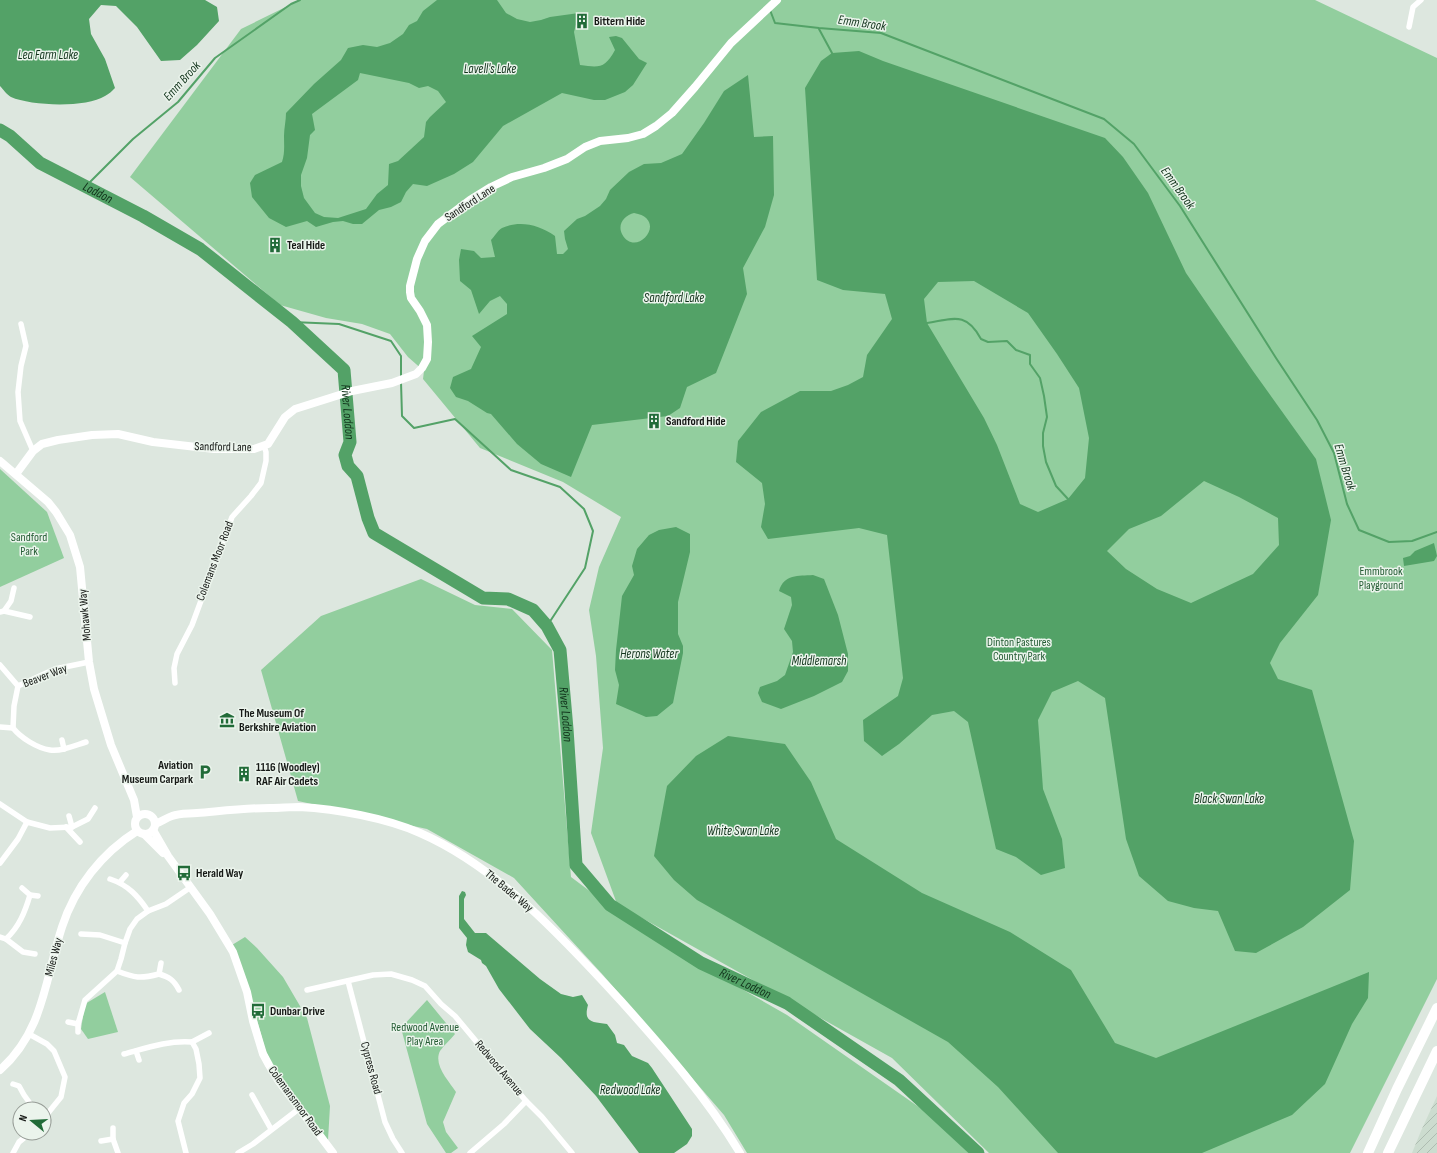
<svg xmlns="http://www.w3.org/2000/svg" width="1437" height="1153" viewBox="0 0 1437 1153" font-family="'Sofia Sans Condensed',sans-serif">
<defs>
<pattern id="industrial-furrows" width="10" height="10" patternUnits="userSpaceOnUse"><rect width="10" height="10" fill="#ccdccf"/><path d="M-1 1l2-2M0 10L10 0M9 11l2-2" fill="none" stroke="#aebcb1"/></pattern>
</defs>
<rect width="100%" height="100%" fill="#dde7df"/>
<polygon fill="url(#industrial-furrows)" points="1437,1096 1437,1153 1412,1153 1421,1131"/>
<g fill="#92ce9e">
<polygon points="300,0 1315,0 1437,58 1437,979 1350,1153 989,1153 892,1058 617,904 591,833 603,748 596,656 589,610 599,567 621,517 563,482 480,448 423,379 424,371 408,357 390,334 362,324 326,318 280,305 130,177 241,29"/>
<polygon points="0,469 47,512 64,558 0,587"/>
<polygon points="421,579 475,605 512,609 552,650 571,877 651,937 787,1015 926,1112 969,1153 747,1153 724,1115 603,975 514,878 427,829 298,801 261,670 321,616"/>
<polygon points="245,937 257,948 283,977 307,1018 330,1106 328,1140 317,1128 275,1071 265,1049 246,979 232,945"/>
<polygon points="105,992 118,1032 88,1039 81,1029 85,1004"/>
<path d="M 427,1000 L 455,1034 C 451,1039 444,1045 440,1051 C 433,1065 449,1081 456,1092 L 443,1122 L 446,1132 L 458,1148 L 451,1153 L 446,1153 L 427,1124 L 401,1028 Z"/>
</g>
<g fill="#53a267" fill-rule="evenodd">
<path d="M 0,0 L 205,0 L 217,7 L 219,21 L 197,45 L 180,60 L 161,61 L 137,27 L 116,6 L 101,5 L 89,19 L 91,34 L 105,59 L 115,88 C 112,91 109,94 105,96 C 86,108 31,106 11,97 C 7,95 3,89 0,86 Z"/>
<path d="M 437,0 L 497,0 L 506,13 L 517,19 L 530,22 L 541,20 L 550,17 L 579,13 L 574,32 L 580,65 C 600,68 605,68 615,50 L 609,37 L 616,36 L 622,38 L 639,59 L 647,63 L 633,85 L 625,92 L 605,100 L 594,100 L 562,93 L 503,126 L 473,162 L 454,174 L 427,186 L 413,184 L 406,192 L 401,202 L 391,207 L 379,210 L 362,224 L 353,224 L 343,221 L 333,222 L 316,227 L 307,221 L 286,227 L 269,218 L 252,197 L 250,183 L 255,175 L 282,162 C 285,153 284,145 284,136 C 284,128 286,121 286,113 L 314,84 L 341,60 L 348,48 L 363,45 L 377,47 L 390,43 L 403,34 L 409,25 L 417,21 L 423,11 ZM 360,73 L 409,83 L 419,88 L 428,86 L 438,91 L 446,102 L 430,117 L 426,122 L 424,137 L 398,161 L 389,164 L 388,185 L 377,194 L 366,209 L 338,218 L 324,217 L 315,213 L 304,198 L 301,186 L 301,175 L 307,158 L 310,135 L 315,130 L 312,114 L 358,80 Z"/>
<path d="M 859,51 L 883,61 L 1105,138 L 1123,157 L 1148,193 L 1186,273 L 1253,371 L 1316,459 L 1331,520 L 1318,595 L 1280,643 L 1270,663 L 1278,679 L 1312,690 L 1354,841 L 1350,890 L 1303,927 L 1256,953 L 1235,951 L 1218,911 L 1194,908 L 1168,901 L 1139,876 L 1126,839 L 1105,698 L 1078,681 L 1052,692 L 1038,720 L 1043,789 L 1062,839 L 1065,868 L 1041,875 L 1016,857 L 996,849 L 968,722 L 954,711 L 932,715 L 899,744 L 882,756 L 864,741 L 863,720 L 898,696 L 903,678 L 887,535 L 859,528 L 768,539 L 761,527 L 765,504 L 762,483 L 736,462 L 738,441 L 761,412 L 800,391 L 831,391 L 848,385 L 863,377 L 867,355 L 892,319 L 885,294 L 843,290 L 817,280 L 805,88 L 821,61 L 832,53 ZM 974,281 L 1028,313 L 1057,354 L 1079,388 L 1089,438 L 1085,478 L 1068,499 L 1038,512 L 1020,504 L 997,445 L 984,418 L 927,323 L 924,299 L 938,282 ZM 1204,481 L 1239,497 L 1278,518 L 1279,545 L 1253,574 L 1191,603 L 1157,589 L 1126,569 L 1107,551 L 1129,529 L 1161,516 Z"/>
<path d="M 748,75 L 754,137 L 773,136 L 774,195 L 765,227 L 743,268 L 747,294 L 716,373 L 687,387 L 680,408 L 668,416 L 592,425 L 571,477 L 541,464 L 517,444 L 491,414 L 487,413 L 468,401 L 456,397 L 450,388 L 453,377 L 471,369 L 481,347 L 472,336 L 507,314 L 507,304 L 500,296 L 490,301 L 479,314 L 471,290 L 460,281 L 459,260 L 461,249 L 474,251 L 481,258 L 495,257 L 491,240 C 494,237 498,230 502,228 C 520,220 539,225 555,236 L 557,254 L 563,254 L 568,249 L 565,239 L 564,231 L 577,219 L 585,216 L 600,206 L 606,199 L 610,190 L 629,172 L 644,164 L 661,163 L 682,154 L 704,123 L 724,91 ZM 634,213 C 670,219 636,260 622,234 C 617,224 625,215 634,213 Z"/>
<polygon points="676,527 690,534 690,552 678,602 678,634 683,646 683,653 673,703 657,716 646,717 616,704 619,685 615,670 616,650 622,596 634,575 632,566 637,549 649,535 659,530"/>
<polygon points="1434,543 1437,556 1434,561 1404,566 1403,558 1410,556 1415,551"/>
<path d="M 813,575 L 824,579 L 838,615 L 848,654 L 848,671 L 842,682 L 814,696 L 781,709 L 762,702 L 758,693 L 760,687 L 777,681 L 785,675 L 793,652 L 792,641 L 784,629 L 792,605 L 791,597 L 779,591 C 784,574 798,576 813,575 Z"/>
<polygon points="728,736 785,744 811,782 836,839 922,893 1010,932 1071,970 1115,1043 1156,1058 1369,972 1368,998 1352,1024 1325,1084 1292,1115 1202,1153 1058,1153 998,1087 948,1042 697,900 674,880 654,856 667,786 696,756"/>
<path d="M 462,891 L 465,892 L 466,895 L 464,899 L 464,919 L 475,933 L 486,933 L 540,979 L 561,994 L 573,997 L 582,995 L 588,1005 C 583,1023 593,1022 607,1024 L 615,1035 L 617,1043 L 624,1045 L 632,1056 L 648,1063 L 652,1068 L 692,1129 L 692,1136 L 687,1144 L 674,1153 L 639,1153 L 596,1096 L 561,1058 L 530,1029 L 499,989 L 486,966 L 482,963 L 481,960 L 468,952 L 466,945 L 467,938 L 459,928 L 459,896 Z"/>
</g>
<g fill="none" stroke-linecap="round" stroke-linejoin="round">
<g stroke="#53a267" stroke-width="2">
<polyline points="770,10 775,23 819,28 881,33 1104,119 1134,144 1180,206 1276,358 1317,420 1334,453 1347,504 1359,530 1389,542 1412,541 1437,532"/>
<polyline points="819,29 832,53"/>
<polyline points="86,186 133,139 178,102 215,58 291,4 300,0"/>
<polyline points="292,322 339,324 391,341 401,356 401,377"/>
<path d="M 927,323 C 953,319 966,311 981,339 L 988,342 L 1007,341 L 1016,350 L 1030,355 L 1030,364 L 1040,378 L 1044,396 L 1047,417 L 1043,433 L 1043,446 L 1046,462 L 1056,486 L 1068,499"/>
<polyline points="401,382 402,416 414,428 455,419 511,470 560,487 584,509 593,531 585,568 547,626"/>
</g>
<path stroke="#53a267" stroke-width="13" id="s1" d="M 0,130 L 10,136 L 40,163 L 143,216 L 200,249 L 292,322 L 344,370 L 350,442 L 345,455 L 348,466 L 357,476 L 368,518 L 374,533 L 483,598 L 508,599 L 533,610 L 547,626 L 560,650 L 567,729 L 576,865 L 610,905 L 701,963 L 787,1003 L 899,1080 L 978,1153"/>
<g stroke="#fff" stroke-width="5.5">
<polyline points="1409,27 1413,7 1421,0"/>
<polyline points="21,324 26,346 21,366 18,392 20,421 33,451"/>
<polyline points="4,611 30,617"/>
<polyline points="0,612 4,611 11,601 14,588"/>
<polyline points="0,665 18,686"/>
<polyline points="175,683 174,668 177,654 192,625 232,517 251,496 261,483 266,461 266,452 264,446"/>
<polyline points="0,727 13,728"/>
<polyline points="62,740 64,749"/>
<path d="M 86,742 C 76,745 61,752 50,750 C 37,748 21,738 13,728 L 14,706 L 18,686 L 55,669 L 89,662"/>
<polyline points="0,804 27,822"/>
<polyline points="69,816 72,827"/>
<polyline points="66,827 80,842"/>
<polyline points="0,863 18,839 27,822 50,828 72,827 88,819 95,808"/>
<path d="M 110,879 C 128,885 138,896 148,911"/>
<polyline points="120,882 126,875"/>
<polyline points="30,895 38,896"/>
<polyline points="81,934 100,935 125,943"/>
<path d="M 0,937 L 6,939 C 19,927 25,912 30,895 L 22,888"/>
<polyline points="6,939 23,952 35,954"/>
<path d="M 117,971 C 135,978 140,979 159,974 L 161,963"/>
<path d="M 159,974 C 169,977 174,980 179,990"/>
<polyline points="348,981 385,1122 393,1139 402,1153"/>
<polyline points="307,990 373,975 391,974 412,980 425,986 441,1004 455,1016 526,1101 542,1117 572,1153"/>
<polyline points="68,1022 78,1024 85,1000 117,971 121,959 125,943 130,929 137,919 148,911 166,904 191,887"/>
<polyline points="78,1032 78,1024"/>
<polyline points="29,1034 47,1044 54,1051 65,1077 61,1097 44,1118"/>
<polyline points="192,1042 209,1033"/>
<polyline points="136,1051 139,1060"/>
<path d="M 124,1054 C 146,1048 169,1040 192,1042 L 196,1049 L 199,1064 L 200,1078 L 192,1094 L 184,1103 L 178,1121 L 186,1153"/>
<polyline points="13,1084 19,1086 24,1095 34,1109"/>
<polyline points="252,1095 271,1129"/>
<polyline points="113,1128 113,1139 118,1153"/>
<polyline points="101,1141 113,1139"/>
<polyline points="13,1153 19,1142 30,1133"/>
<polyline points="238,1153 253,1144 300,1108"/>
<polyline points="470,1153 504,1124 526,1101"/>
</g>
<g stroke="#fff" stroke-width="8">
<polyline points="0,461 48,502 56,512 70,535 80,567 89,662 94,689 111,745 134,800 137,817"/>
<polyline points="16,474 33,451 42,444 58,440 92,435 118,434 153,442 214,449 254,449 268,444 285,417 295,409 352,391 392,383 416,374 422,368 427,359 428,342 427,325 420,311 411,298 410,292 410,286 417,259 425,241 438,224 470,200 491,187 512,177 544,168 567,159 585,147 600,141 628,138 643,134 656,126 672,113 695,87 731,43 777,0"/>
<circle cx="145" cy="824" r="10"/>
<path d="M 155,824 C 161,822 166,818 172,816 C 180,813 188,814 197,813 C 221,811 245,808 270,808 C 280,808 289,807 299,807 C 337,809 386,818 420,833 C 498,867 564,939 621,1001 C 664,1049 707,1098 740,1153"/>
<polyline points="153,830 168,856 210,914 233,952 247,992 253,1021 263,1054 269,1065 278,1080 333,1153"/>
<polyline points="144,834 163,853"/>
<path d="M 0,1070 C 44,1031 45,979 62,927 C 75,887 102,853 137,831"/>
</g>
<g stroke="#fff" stroke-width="10">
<polyline points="1368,1153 1397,1089 1437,1008"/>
<polyline points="1388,1153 1437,1051"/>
</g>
</g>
<defs>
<g id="building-bare" transform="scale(1.2)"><path d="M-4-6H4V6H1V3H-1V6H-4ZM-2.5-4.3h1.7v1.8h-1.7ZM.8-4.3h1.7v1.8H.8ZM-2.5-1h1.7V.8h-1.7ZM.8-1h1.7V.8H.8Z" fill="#216b38" stroke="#ebf4ec" stroke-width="2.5" paint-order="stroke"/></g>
<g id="museum-bare" transform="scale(1.2)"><path d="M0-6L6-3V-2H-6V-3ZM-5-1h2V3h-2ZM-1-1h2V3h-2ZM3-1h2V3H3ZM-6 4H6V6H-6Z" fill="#216b38" stroke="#ebf4ec" stroke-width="2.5" paint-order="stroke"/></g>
<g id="parking-bare" transform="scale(1.2)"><path d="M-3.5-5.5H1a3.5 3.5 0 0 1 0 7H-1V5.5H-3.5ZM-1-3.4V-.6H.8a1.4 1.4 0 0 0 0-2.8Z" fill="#216b38" stroke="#ebf4ec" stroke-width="2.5" paint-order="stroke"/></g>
<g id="bus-bare" transform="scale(1.2)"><path d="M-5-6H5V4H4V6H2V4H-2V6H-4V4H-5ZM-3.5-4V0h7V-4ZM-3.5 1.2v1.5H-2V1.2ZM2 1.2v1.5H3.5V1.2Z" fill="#216b38" stroke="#ebf4ec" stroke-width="2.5" paint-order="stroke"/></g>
</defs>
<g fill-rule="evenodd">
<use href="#building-bare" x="582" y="21"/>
<use href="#building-bare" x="275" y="245"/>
<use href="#building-bare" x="654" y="421"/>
<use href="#museum-bare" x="227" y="720"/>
<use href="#parking-bare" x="205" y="772"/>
<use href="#building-bare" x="244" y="774"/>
<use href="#bus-bare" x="184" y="873"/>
<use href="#bus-bare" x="258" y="1011"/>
</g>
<g text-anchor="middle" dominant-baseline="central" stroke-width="3" stroke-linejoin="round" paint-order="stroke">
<g font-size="12" font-weight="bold" fill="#161916" stroke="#ebf4ec" text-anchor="start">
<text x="594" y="21">Bittern Hide</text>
<text x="287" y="245">Teal Hide</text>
<text x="666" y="421">Sandford Hide</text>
<text x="239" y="713">The Museum Of<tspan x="239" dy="14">Berkshire Aviation</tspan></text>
<text x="193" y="765" text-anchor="end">Aviation<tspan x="193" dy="14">Museum Carpark</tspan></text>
<text x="256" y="767">1116 (Woodley)<tspan x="256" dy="14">RAF Air Cadets</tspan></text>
<text x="196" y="873">Herald Way</text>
<text x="270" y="1011">Dunbar Drive</text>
</g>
<g font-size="12" fill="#161916" stroke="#ebf4ec">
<text transform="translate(470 203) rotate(-33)">Sandford Lane</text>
<text transform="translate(223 447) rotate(1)">Sandford Lane</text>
<text transform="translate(215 561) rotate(-69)">Colemans Moor Road</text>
<text transform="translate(85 615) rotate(-95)">Mohawk Way</text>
<text transform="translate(45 676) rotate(-21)">Beaver Way</text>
<text transform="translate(509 891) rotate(40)">The Bader Way</text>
<text transform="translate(54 957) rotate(-75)">Miles Way</text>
<text transform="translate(371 1068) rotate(75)">Cypress Road</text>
<text transform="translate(499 1068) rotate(50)">Redwood Avenue</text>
<text transform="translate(295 1101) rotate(54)">Colemansmoor Road</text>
</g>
<g font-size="12" fill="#245c34" stroke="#ebf4ec">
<text x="29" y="537">Sandford<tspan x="29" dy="14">Park</tspan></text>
<text x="1381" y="571">Emmbrook<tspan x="1381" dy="14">Playground</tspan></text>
<text x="1019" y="642">Dinton Pastures<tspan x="1019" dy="14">Country Park</tspan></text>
<text x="425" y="1027">Redwood Avenue<tspan x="425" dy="14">Play Area</tspan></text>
</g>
<g font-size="13" font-style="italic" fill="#11331b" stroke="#ebf4ec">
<text transform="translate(862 23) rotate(8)">Emm Brook</text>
<text x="48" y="55">Lea Farm Lake</text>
<text x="490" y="69">Lavell's Lake</text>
<text transform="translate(182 81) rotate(-48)">Emm Brook</text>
<text transform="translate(1178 188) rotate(54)">Emm Brook</text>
<text stroke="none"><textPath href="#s1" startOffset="117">Loddon</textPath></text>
<text x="674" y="298">Sandford Lake</text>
<text stroke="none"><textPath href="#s1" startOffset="464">River Loddon</textPath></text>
<text transform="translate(1345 467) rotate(73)">Emm Brook</text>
<text x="649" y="654">Herons Water</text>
<text x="819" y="661">Middlemarsh</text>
<text stroke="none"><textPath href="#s1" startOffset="885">River Loddon</textPath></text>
<text x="1229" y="799">Black Swan Lake</text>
<text x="743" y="831">White Swan Lake</text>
<text stroke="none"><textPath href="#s1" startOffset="1245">River Loddon</textPath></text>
<text x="630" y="1090">Redwood Lake</text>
</g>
</g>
<g transform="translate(32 1121) rotate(288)"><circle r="19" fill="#ebf4ec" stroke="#969c96"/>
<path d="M0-3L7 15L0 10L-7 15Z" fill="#216b38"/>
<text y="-6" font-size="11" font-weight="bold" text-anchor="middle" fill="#161916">N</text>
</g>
</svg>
